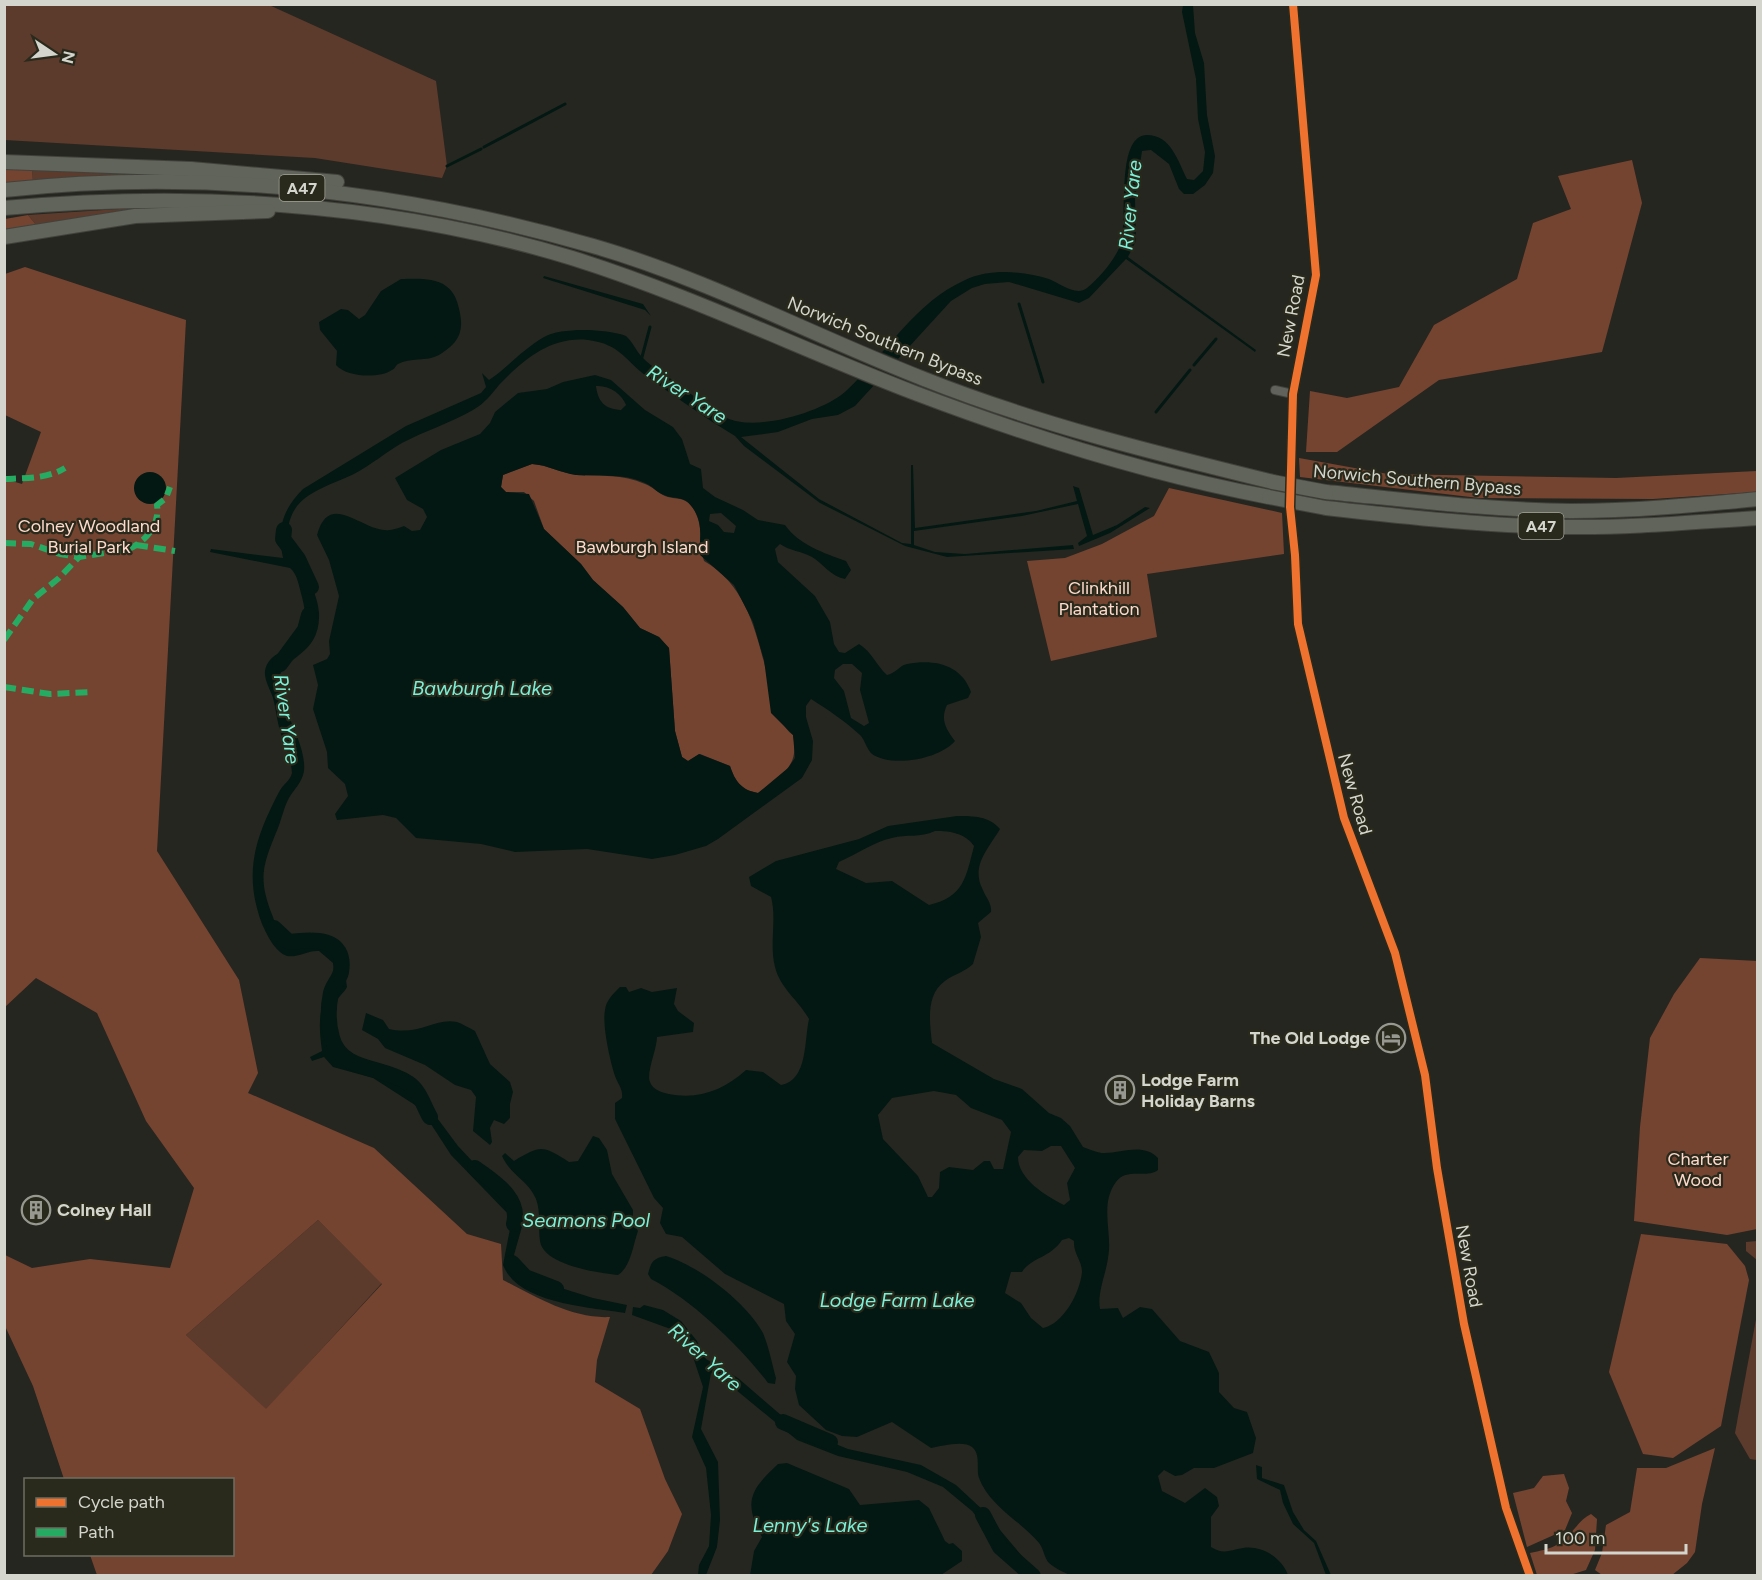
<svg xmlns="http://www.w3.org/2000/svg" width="1762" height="1580" viewBox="0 0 1762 1580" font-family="Figtree,sans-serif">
<rect width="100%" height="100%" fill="#262620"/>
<g fill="#5d3b2c">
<polygon points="4,5 269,5 436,81 447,166 442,178 315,158 5,140"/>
<polygon points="32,169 190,173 190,176 33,182"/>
<polygon points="119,209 135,209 37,226 28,215"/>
<polygon points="318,1220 382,1283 266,1410 186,1335"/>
<polygon points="1757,1241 1758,1241 1757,1260 1746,1251 1746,1242"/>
<polygon points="1757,1314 1757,1460 1750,1459 1735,1433"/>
</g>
<g fill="#754430" fill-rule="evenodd">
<polygon points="1632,160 1642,203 1602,352 1439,380 1337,452 1306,452 1310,391 1347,398 1399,387 1434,325 1517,279 1533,223 1571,209 1558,176"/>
<polygon points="4,169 32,169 33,182 5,186"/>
<polygon points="28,215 37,226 5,233 5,219"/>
<path d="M 25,267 L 186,320 L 157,851 L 239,980 L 258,1073 L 248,1093 L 374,1148 L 467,1234 L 501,1244 L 503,1280 C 536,1297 572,1319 610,1317 L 597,1360 L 595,1382 L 640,1409 L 665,1479 L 682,1514 L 668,1551 L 651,1575 L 97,1575 L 90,1555 L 232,1554 L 232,1480 L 64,1479 L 33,1386 L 5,1326 L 5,1255 L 32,1268 L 90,1259 L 170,1268 L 194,1188 L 146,1121 L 97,1013 L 36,978 L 5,1007 L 5,479 L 22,484 L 41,432 L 5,415 L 5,274 ZM 318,1220 L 382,1284 L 266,1409 L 186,1335 Z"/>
<polygon points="1299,458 1388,474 1616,478 1757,471 1757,492 1653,499 1479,498 1300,477"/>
<path d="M 532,464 C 548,465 561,473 577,475 C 601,476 622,474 645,484 C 653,487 658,493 665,496 C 676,500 685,496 693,508 C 704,526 699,542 704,561 C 756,591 758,652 776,704 C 780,717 782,727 793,735 C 800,767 781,776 758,793 C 741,790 735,781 730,766 L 700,754 L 688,761 L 682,757 L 675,731 L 669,648 L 659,637 L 640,628 L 623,607 L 593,580 L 581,564 L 544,529 L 534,501 L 524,492 L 506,492 L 501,487 L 503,475 Z"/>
<polygon points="1169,488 1282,513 1284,554 1147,574 1157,637 1051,661 1027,561 1065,558 1102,544 1154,516"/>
<polygon points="1700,958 1757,961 1757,1229 1727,1235 1634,1221 1640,1127 1650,1038 1674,994"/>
<polygon points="1641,1234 1727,1244 1745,1266 1749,1280 1721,1426 1673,1458 1643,1454 1609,1372"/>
<polygon points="1715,1448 1702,1504 1695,1552 1687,1563 1672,1575 1602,1575 1595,1570 1602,1553 1606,1525 1630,1512 1637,1468 1666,1468"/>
<polygon points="1564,1474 1569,1488 1566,1501 1572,1513 1565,1530 1527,1547 1513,1493 1534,1488 1543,1476"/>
<path d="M 1591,1514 L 1597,1519 L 1595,1550 L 1586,1570 L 1570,1575 L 1537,1575 L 1530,1553 C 1539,1551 1551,1549 1558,1544 C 1572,1536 1577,1521 1591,1514 Z"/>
</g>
<g fill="#031813" fill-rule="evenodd">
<path d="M 1183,5 L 1193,5 L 1195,33 L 1204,63 L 1207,115 L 1215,156 L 1213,173 L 1205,185 L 1193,194 L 1184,194 L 1179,189 L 1169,164 L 1151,150 L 1142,151 L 1135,199 L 1136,241 L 1128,257 L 1256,350 L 1255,352 L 1126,259 L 1089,298 L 1079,303 L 1009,282 L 985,284 L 972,288 L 951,301 L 855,406 L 838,415 L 812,419 L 778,432 L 741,437 L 819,499 L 902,543 L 911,544 L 911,465 L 913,465 L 915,528 L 1036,511 L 1077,501 L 1073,486 L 1079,488 L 1093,535 L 1117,525 L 1145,507 L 1150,508 L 1110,533 L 1079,546 L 1078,543 L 1087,536 L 1078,504 L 1022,516 L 914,531 L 914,545 L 935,552 L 965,554 L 1073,545 L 1074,549 L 947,557 L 905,546 L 820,503 L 744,446 L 735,436 C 705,418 677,398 649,378 C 626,362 621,344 588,340 C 551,336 523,360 499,385 C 491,395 484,404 473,410 C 450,423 425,431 402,443 C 385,453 371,465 354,474 C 332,485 300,492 291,517 C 277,552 317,575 319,613 C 321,655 283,657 280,676 C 277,706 307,742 304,771 C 302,783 294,789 289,798 C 284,807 282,818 278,828 C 263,865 257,877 273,917 C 276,926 280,938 290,942 C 302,946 314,939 326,941 L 343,959 L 347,987 C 344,993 338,997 335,1003 C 327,1018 333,1042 340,1056 L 385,1070 L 403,1081 L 426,1103 L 458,1146 L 522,1214 L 523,1223 L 514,1255 L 523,1276 L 593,1298 L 627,1305 L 625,1313 C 590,1307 518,1304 503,1265 L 512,1218 L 451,1155 L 427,1118 L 415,1105 L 373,1078 L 333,1067 L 324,1057 L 312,1061 L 310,1057 L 322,1051 C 319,1028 316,1003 336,986 L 333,963 L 319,951 C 308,950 298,958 287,956 C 275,952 267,935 262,924 C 243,873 255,838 279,792 C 283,784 290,781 292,773 C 291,759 285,747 281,734 C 277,722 276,709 273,698 C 270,689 264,680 265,671 C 271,640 318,659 302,597 C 299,587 298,575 290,568 L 210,552 L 211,549 L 283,558 C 277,529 282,510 303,489 L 406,426 L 481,393 L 486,387 L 482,373 L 489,380 C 507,368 523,349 544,337 C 562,327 607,329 626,336 C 633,342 636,351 642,357 C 651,367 665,374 675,382 C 692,394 708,409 727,418 C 756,432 823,412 846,391 C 886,354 914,303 965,280 C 990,268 1024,271 1049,279 C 1060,283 1076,297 1087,288 C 1099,278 1114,261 1120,246 C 1129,225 1114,135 1147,135 C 1171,135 1178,161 1187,179 L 1194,180 L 1203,171 L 1205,152 L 1198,119 L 1196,79 L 1182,12 Z"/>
<polygon points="544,276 643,304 651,316 645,310 543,278"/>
<path d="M 401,279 C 414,279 434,277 446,286 C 452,290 456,297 458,305 C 465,329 461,342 439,355 C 427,362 410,357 398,364 C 396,365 395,369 392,370 C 379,379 346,377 336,365 L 337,351 L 320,330 L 319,322 L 341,309 L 348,310 L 359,319 L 365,315 L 381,291 Z"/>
<path d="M 595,375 L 611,380 L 645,410 L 673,427 L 682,439 L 690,464 L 701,469 L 703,488 L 715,497 L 743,510 L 758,520 L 785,525 C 799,545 824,553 846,561 L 851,570 L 845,579 C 832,577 823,564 812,557 C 801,551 790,551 780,544 L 775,549 L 778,562 L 815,596 L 830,622 L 834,644 L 839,652 L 845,653 L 859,644 C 872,652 876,665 887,675 C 896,673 900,665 907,664 C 934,659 961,664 971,692 L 968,698 L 947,705 C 940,720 946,729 955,741 C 940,759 892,768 872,754 C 867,750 865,740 860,735 C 846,722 827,709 811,699 L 806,706 L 806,717 L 813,741 L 812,760 L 802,778 L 718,839 L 706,846 L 675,855 L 652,859 L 587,849 L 515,852 L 481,844 L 416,838 L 396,818 L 383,815 L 337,820 L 335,814 L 348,796 L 345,784 L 328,768 L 327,752 L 313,709 L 318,685 L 313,665 L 327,659 L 330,654 L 329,641 L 339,596 L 329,560 L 317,535 C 329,491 360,529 385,530 C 391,531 398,528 404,526 L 412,531 L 420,530 L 427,517 L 423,509 L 407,500 L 395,478 L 441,450 L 480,434 L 490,423 L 495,412 L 518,393 L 547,389 L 563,382 ZM 596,386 C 609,385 622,394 626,405 L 621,410 C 605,409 598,402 596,386 ZM 532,464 C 548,465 561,473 576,475 C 601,477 626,472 649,485 C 654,488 658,493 664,495 C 675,500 684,495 692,507 C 704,523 699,537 700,555 L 734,585 L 753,622 L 764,660 L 771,713 L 793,735 L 795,758 L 788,768 L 758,793 C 741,790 735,781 730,766 L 699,754 L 688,761 L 682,757 L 675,731 L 669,648 L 659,637 L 640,628 L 623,607 L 593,580 L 581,564 L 544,529 L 529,494 L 506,492 L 501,487 L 503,475 ZM 721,513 L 736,526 L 734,533 L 724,532 L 718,525 L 709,521 L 710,514 ZM 843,664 L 852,664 L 862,673 L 860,690 L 869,723 L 864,726 L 851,718 L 844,691 L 834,678 L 835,670 Z"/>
<circle cx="150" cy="488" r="16"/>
<path d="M 957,816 C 974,816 989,816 1000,829 C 989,848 970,866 983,890 C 986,898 992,903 991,912 L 978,923 L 981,937 L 973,964 C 965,972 954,974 945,981 C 925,995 930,1023 932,1043 L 994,1079 L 1022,1089 L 1049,1113 L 1061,1118 L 1070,1126 L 1083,1147 C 1089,1149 1096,1152 1102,1153 C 1121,1154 1142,1142 1158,1158 L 1158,1170 C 1146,1179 1127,1167 1116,1182 C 1099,1205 1113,1233 1108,1258 C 1106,1274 1097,1293 1100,1309 L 1118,1308 L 1123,1318 L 1140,1307 L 1152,1309 L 1180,1341 L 1209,1352 L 1219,1373 L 1219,1392 L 1234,1408 L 1247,1412 L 1256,1438 L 1253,1453 L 1214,1468 L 1194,1468 L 1182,1475 L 1175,1476 L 1164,1470 L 1158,1476 L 1162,1491 L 1185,1503 L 1205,1488 L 1217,1497 L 1219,1506 L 1211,1517 L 1211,1547 C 1224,1555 1230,1550 1243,1548 C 1262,1545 1282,1558 1288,1575 L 1074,1576 C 1066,1574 1056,1569 1049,1563 C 1044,1558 1044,1549 1039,1543 C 1023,1523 989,1506 979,1478 C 976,1469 981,1454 972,1447 C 963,1440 942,1446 931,1448 L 892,1422 L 857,1437 L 842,1436 L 826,1430 L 799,1405 L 795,1389 L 796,1376 L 787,1362 L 795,1334 L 786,1321 L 784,1304 L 725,1274 L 682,1237 L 666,1234 L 660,1223 L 663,1208 L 654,1198 L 615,1119 L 615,1103 L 622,1098 C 623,1088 618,1085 615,1076 C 610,1061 602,1025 605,1010 C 606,1000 614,993 620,987 L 626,987 L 629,992 L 641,988 L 652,992 L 677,988 L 674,1004 L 678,1011 L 694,1023 L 693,1032 L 657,1037 C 657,1049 646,1073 650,1082 C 653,1090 661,1092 669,1094 C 698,1100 724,1090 746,1070 L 763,1072 L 781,1085 C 808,1080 804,1041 809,1019 C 799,1001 780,988 775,967 C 769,944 777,919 771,897 L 751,886 L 749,877 L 776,861 L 859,839 L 888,826 ZM 935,831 C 950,831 965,833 974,846 C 966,877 964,897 929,905 L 892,881 L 866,883 L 836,869 L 839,862 C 857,854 874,842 892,838 C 907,834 920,838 935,831 ZM 934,1091 L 956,1095 L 971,1108 L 1002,1120 L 1011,1132 L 1003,1169 L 994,1169 L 990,1161 L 984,1161 L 973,1170 L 949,1167 L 940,1172 L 939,1188 L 932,1197 L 928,1197 L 918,1176 L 883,1139 L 878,1115 L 892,1098 ZM 1051,1146 L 1061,1146 L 1075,1168 L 1067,1183 L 1070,1200 L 1064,1205 C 1046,1196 1018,1179 1018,1157 L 1024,1150 L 1042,1151 ZM 1069,1238 L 1074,1241 C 1073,1254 1082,1260 1082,1272 C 1080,1293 1063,1324 1043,1328 L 1031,1318 L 1021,1303 L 1005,1293 L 1011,1272 L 1022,1272 C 1032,1257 1050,1258 1062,1240 Z"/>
<path d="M 366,1013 L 383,1020 L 389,1029 C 420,1036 435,1017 457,1022 C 463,1024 469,1028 475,1031 L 490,1064 L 510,1082 L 513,1092 L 510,1104 L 510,1118 L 504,1124 L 494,1120 L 490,1128 L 492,1142 L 490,1145 L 473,1131 L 476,1097 L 471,1090 L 455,1085 L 425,1065 L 385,1048 L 378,1039 L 362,1030 Z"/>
<path d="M 593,1136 L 599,1138 L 607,1150 L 612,1174 L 633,1210 L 633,1222 L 638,1231 C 633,1245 631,1267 618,1275 C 598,1273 543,1265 540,1241 C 538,1228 541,1212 536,1199 C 528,1180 511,1176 502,1156 L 505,1153 L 514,1161 C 541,1145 542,1145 569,1162 L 578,1161 Z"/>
<path d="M 666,1256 C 699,1266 746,1302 763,1333 C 769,1347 772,1364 776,1378 L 775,1384 L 768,1383 C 740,1346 692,1300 651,1279 L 648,1274 C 651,1262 653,1258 666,1256 Z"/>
<polygon points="644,1305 663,1310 681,1321 697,1341 706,1359 738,1378 796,1428 848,1449 921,1465 956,1485 984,1511 1038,1575 1024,1575 972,1511 943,1487 907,1472 838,1456 797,1440 724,1380 711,1373 701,1429 718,1462 720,1520 717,1547 706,1575 698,1575 699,1565 709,1546 711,1515 706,1468 692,1437 703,1387 693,1357 676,1331 632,1315 633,1307 640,1308"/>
<path d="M 787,1463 L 849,1489 L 860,1505 L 919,1500 L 929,1508 L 945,1541 L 949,1544 L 953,1543 L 962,1551 L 962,1561 L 941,1575 L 750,1575 L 754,1551 L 762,1537 C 743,1502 750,1490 778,1464 Z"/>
<polygon points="1256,1465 1262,1467 1262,1478 1284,1485 1293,1512 1304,1530 1316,1541 1331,1575 1326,1575 1314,1543 1293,1524 1283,1503 1280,1490 1257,1479"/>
</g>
<polygon fill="#262620" points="879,351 901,360 876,387 854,378"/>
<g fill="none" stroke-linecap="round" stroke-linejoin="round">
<g stroke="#031813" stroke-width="3">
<polyline points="484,147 565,104"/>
<polyline points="447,166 481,149"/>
<polyline points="1019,304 1043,382"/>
<polyline points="642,357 650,327"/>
<polyline points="1194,365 1216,339"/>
<polyline points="1156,412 1190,370"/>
</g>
<g stroke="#031813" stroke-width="16">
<polyline points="284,530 283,539 298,559 311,587"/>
<polyline points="280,664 305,630 309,615"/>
<path d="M 274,928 L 289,942 C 312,939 347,936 341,972 C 339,980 333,985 331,993 C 328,1007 328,1024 332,1038 C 341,1072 384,1066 408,1083 C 420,1091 423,1105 430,1117"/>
<path d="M 475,1168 C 492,1181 521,1197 514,1224"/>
<polyline points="512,1263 525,1277 556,1289"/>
<polyline points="783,1422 830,1442"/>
<polyline points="983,1515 1000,1547 1033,1576"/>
</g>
<g stroke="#42423c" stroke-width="10">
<g id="minor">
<polyline points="1293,4 1316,275 1293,394 1290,507 1295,555 1298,624 1344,818 1395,953 1425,1075 1437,1168 1464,1324 1506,1508 1530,1576"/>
<polyline points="1275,390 1293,394"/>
</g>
</g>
<g stroke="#42423c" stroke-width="16">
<g id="trunk">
<polyline points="4,162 191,169 337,182"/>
<path d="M 4,190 C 205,168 399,190 593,246 C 707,279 814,336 924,379 C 1037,424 1155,453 1273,482"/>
<path d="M 4,208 C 196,191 388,202 572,258 C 690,295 800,349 915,393 C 1031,437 1148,474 1269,497"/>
<polyline points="4,237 135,216 268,211"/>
<path d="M 1326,492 C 1408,500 1489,510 1571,511 C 1633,511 1696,505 1758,499"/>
<path d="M 1326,508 C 1406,517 1486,526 1566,527 C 1630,528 1694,522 1758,518"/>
</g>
</g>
<use href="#minor" stroke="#62625c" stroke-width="8"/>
<use href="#trunk" stroke="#60645a" stroke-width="14"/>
<g stroke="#42423c" stroke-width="16" stroke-linecap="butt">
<g id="trunk-bridge">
<polyline points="1273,482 1326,492"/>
<polyline points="1269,497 1326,508"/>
</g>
</g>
<use href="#trunk-bridge" stroke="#60645a" stroke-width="14"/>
<g stroke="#26ab63" stroke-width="6" stroke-dasharray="12 6" stroke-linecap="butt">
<path d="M 4,479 C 25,478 47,479 65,468"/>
<path d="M 4,543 L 31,544 L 60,554 L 79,557 L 129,549 C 146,541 160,525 157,505 L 166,498 L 170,487"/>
<polyline points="136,545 175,551"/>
<polyline points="4,640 33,599 59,578 79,557"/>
<polyline points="4,687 50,694 91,692"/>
</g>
<g stroke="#2a2a1c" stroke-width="11">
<polyline id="cycleway" points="1293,4 1316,275 1293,394 1290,507 1295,555 1298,624 1344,818 1395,953 1425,1075 1437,1168 1464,1324 1506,1508 1530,1576"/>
</g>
<use href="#cycleway" stroke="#ef722f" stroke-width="8"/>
</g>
<defs>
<g id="hotel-ring" transform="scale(1.5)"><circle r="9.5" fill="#2a2a1c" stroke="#979890" stroke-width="1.5"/><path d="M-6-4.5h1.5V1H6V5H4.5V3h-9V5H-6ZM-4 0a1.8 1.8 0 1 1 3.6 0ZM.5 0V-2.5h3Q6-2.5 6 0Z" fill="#979890"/></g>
<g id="building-ring" transform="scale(1.5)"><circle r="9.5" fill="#2a2a1c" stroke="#979890" stroke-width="1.5"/><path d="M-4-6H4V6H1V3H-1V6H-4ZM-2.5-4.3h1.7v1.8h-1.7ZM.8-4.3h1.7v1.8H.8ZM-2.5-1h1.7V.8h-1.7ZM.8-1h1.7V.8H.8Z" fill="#979890"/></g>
</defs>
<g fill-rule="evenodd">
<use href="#hotel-ring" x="1391" y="1038"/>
<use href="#building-ring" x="1120" y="1090"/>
<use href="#building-ring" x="36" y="1210"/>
</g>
<g text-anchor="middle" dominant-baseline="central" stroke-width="4.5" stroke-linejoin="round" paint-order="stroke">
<g fill="#2a2a1c" stroke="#a1a297" stroke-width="1.5">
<rect x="279.5" y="175" width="45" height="26" rx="4.5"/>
<rect x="1518.5" y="513" width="45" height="26" rx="4.5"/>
</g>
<g font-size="16" font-weight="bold" fill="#d4d5cc">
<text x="302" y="188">A47</text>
<text x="1541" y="526">A47</text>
</g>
<g font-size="18" fill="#d4d5cc" stroke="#2a2a1c">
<text transform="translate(1291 316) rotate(-79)">New Road</text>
<text transform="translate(885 341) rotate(22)">Norwich Southern Bypass</text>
<text transform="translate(1417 480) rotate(5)">Norwich Southern Bypass</text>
<text transform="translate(1355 794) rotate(74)">New Road</text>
<text transform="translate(1469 1266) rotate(80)">New Road</text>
</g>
<g font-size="18" fill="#ffdacb" stroke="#2a2a1c">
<text x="89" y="526">Colney Woodland<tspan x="89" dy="21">Burial Park</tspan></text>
<text x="642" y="547">Bawburgh Island</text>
<text x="1099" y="588">Clinkhill<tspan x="1099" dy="21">Plantation</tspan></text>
<text x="1698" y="1159">Charter<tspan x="1698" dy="21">Wood</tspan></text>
</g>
<g font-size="18" font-weight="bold" fill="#d4d5cc" stroke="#2a2a1c" text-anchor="start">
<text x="1370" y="1038" text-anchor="end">The Old Lodge</text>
<text x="1141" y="1080">Lodge Farm<tspan x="1141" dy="21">Holiday Barns</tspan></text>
<text x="57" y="1210">Colney Hall</text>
</g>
<g font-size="20" font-style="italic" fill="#79f0d7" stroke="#2a2a1c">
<text transform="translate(1130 205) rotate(-84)">River Yare</text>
<text transform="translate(687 394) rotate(33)">River Yare</text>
<text x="482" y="688">Bawburgh Lake</text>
<text transform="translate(287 719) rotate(82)">River Yare</text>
<text x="586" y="1220">Seamons Pool</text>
<text x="897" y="1300">Lodge Farm Lake</text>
<text transform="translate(705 1357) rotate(42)">River Yare</text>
<text x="810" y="1525">Lenny's Lake</text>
</g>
</g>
<rect width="1762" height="1580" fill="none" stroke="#d4d5cc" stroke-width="12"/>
<rect x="24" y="1478" width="210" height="78" fill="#2a2a1c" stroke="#6e6e62" stroke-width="1.5"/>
<rect x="36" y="1498" width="30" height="9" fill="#ef722f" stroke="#6e6e62" stroke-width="1.5"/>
<text x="78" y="1508" font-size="18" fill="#d4d5cc">Cycle path</text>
<rect x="36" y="1528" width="30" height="9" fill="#26ab63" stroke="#6e6e62" stroke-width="1.5"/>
<text x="78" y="1538" font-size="18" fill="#d4d5cc">Path</text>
<g transform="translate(54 54) rotate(103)" stroke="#2a2a1c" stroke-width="4.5" paint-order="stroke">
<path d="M0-4.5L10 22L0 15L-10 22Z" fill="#d4d5cc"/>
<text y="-9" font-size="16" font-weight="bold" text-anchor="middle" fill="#d4d5cc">N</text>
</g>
<path d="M1546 1544v9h140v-9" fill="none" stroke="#d4d5cc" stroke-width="3"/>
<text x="1555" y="1544" font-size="18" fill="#d4d5cc" stroke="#2a2a1c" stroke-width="4.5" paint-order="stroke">100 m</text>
</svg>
